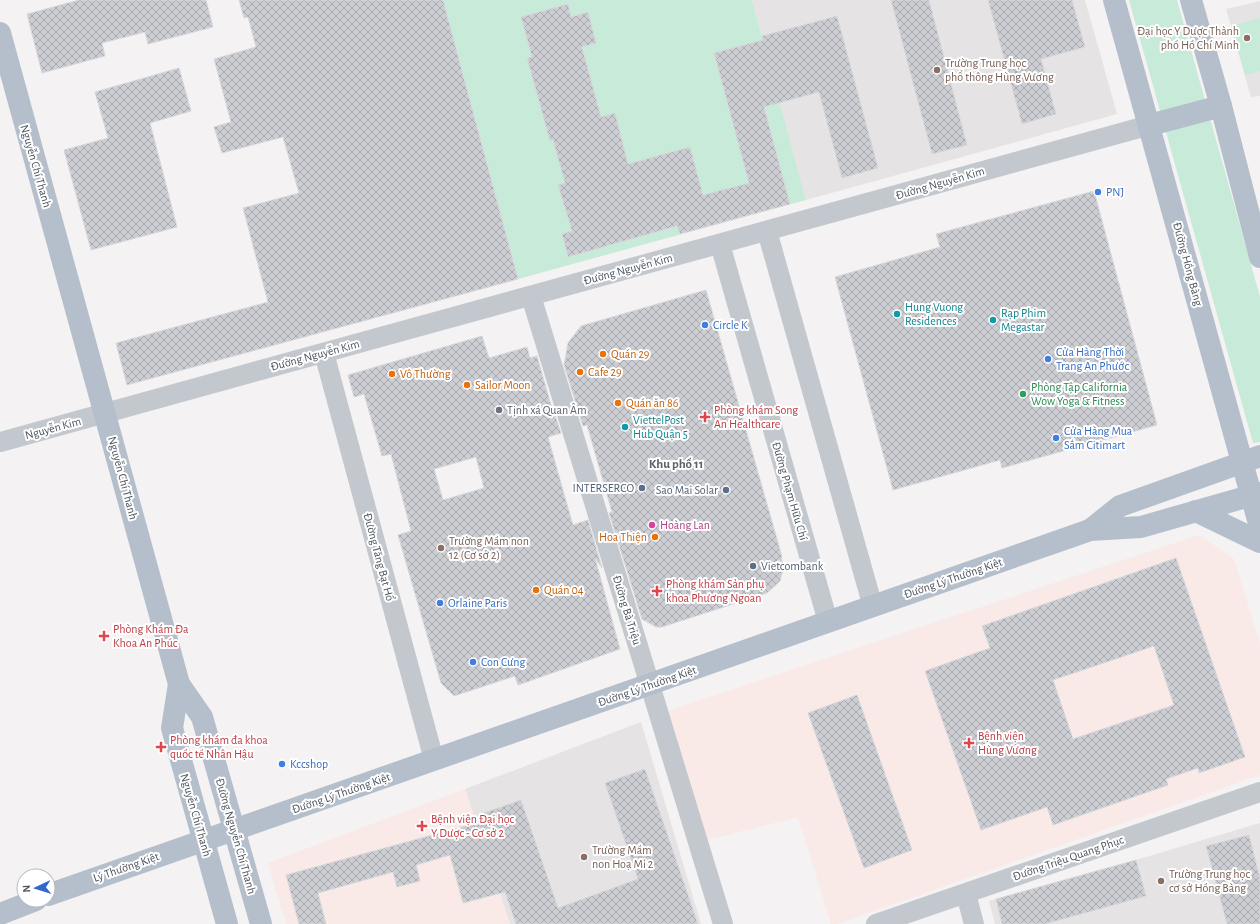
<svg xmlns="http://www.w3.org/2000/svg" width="1260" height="924" viewBox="0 0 1260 924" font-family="'Alegreya Sans',sans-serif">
<defs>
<pattern id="building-cross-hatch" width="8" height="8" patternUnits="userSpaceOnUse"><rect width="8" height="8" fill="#cdced3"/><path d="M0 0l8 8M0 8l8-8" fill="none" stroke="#a9aaae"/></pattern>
</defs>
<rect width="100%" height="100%" fill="#f4f2f2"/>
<g fill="#e5e3e3">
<polygon points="752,0 1085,0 1117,114 806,200"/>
<polygon points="1260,1 1260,96 1251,97 1226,9"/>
<polygon points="641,722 701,924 510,924 465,789"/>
<polygon points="1260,823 1260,924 995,924 989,901 1136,860"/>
</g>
<g fill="#f9eae7">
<polygon points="1199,535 1234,559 1260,644 1260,775 837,924 831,924 798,817 707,840 667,711"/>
<polygon points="465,789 510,924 286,924 268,863"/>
</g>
<g fill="#c7ebd8">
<polygon points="443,0 752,0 806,200 518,279"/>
<polygon points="1129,0 1177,0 1260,297 1260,442 1253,443"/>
<polygon points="1260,18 1260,71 1245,75 1231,26"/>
</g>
<g fill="url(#building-cross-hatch)" stroke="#d7d8dc" fill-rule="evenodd">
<polygon points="79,0 206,0 213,27 148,44 145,32 102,43 105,56 42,73 27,14"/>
<polygon points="239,0 443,0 518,279 127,385 116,343 268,302 243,208 299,193 283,137 222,153 214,127 231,122 214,59 256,47 248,17 244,18"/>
<polygon points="891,0 929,0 967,145 932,154"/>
<polygon points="988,0 1072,0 1085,47 1041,59 1056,114 1022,124"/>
<polygon points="568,4 571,17 588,12 596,43 582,47 601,117 615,113 628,164 690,147 703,195 749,183 714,53 763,40 762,36 837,16 878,168 842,178 819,92 764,107 790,204 680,234 677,226 568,257 562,234 572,231 558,185 565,183 553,140 550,141 527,58 532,57 521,17"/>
<polygon points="179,68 191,111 150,123 177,227 91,250 64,150 108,138 95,92"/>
<polygon points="1094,191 1157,425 1002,468 1000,460 893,490 835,277 940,247 936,234"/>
<polygon points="706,290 781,553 783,569 780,581 767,593 662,627 656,627 642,619 609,513 612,512 587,425 583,426 564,365 568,343 581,326"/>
<path d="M 482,336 L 489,358 L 527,347 L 530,358 L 537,356 L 555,419 L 555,415 L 561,433 L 548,437 L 564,494 L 573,525 L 588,520 L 602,568 L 595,558 L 620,649 L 518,685 L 515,676 L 454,696 L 441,683 L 398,535 L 411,531 L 391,454 L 382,456 L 364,394 L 354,397 L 348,375 ZM 476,457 L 484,488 L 443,500 L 434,469 Z"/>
<path d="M 1176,558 L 1245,757 L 1199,773 L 1198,768 L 1166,779 L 1168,785 L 1053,825 L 1047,807 L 981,830 L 925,671 L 990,648 L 982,626 ZM 1154,646 L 1174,705 L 1073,739 L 1053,680 Z"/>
<polygon points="857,695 912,850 864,868 808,713"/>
<polygon points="645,769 698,924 516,924 505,892 463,903 450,855 416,865 420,881 397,887 393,872 318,893 326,924 299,924 286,875 480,822 478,815 521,800 558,908 638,879 605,783"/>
<polygon points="1249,835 1260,878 1260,924 1227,924 1206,846"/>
<polygon points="1136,860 1146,896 1045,924 1002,924 996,899"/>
</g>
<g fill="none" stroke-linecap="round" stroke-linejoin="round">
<g stroke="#c2c8ce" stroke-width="20">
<polyline points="767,231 873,607"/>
<polyline points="720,244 828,622"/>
<polyline points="531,296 723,924"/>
<polyline points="324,353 434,760"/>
<polyline points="0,442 1150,125"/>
<polyline points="966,894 974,924"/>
<polyline points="876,924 1260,792"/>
</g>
<g stroke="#b5bfcc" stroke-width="22">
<polyline points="1114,0 1260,527"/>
<polyline points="1191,0 1221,106 1260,257"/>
<polyline points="0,33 179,684 172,728 227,924"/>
<polyline points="1150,125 1221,106"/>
<polyline points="1196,511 1260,542"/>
<polyline points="1090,530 1120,506 1260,456"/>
<polyline points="179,684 202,717 261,924"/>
<polyline points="48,895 1090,530 1141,527 1260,493"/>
<polyline points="0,914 36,900"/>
</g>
</g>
<g fill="#8d6e63" stroke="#fff" stroke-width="1.5">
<circle cx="1247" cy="38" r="4"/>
<circle cx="937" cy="70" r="4"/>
<circle cx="441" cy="548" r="4"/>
<circle cx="584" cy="857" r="4"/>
<circle cx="1161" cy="881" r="4"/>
</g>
<g fill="#3f7fe0" stroke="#fff" stroke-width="1.5">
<circle cx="1098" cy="192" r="4"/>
<circle cx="705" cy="325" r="4"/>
<circle cx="1048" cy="359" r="4"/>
<circle cx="1056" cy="438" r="4"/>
<circle cx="440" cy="603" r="4"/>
<circle cx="473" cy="662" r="4"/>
<circle cx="282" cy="764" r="4"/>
</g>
<g fill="#0f9aa8" stroke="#fff" stroke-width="1.5">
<circle cx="897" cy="314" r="4"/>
<circle cx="993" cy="320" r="4"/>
<circle cx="625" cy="427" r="4"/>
</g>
<g fill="#e8710a" stroke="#fff" stroke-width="1.5">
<circle cx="603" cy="354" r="4"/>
<circle cx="580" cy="372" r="4"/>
<circle cx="392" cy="374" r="4"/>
<circle cx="467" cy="385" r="4"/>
<circle cx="618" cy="403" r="4"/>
<circle cx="655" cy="537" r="4"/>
<circle cx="536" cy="590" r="4"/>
</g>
<circle fill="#2e9e5b" stroke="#fff" stroke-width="1.5" cx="1023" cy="394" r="4"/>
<circle fill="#6b7280" stroke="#fff" stroke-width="1.5" cx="499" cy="410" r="4"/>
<g fill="#e0444e" stroke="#fff" stroke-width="1.5">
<path d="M703 411h4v4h4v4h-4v4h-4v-4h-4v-4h4z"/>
<path d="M655 585h4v4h4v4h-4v4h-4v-4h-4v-4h4z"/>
<path d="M102 630h4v4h4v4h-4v4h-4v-4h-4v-4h4z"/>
<path d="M967 737h4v4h4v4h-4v4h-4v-4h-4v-4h4z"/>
<path d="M159 741h4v4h4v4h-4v4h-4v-4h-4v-4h4z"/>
<path d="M420 820h4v4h4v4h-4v4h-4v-4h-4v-4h4z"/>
</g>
<g fill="#5c6f8a" stroke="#fff" stroke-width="1.5">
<circle cx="642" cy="488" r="4"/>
<circle cx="726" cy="490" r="4"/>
<circle cx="753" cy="566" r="4"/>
</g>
<circle fill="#d1479c" stroke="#fff" stroke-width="1.5" cx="652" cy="525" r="4"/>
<g text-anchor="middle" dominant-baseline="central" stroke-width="4" stroke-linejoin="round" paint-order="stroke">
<g font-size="12" fill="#785e54" stroke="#fff" text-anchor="start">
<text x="1239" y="31" text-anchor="end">Đại học Y Dược Thành<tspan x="1239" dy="14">phố Hồ Chí Minh</tspan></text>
<text x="945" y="63">Trường Trung học<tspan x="945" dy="14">phổ thông Hùng Vương</tspan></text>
<text x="449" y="541">Trường Mầm non<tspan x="449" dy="14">12 (Cơ sở 2)</tspan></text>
<text x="592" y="850">Trường Mầm<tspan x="592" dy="14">non Hoạ Mi 2</tspan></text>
<text x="1169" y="874">Trường Trung học<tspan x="1169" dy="14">cơ sở Hồng Bàng</tspan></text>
</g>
<g font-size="12" fill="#4c535d" stroke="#fff">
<text transform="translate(36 166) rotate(74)">Nguyễn Chí Thanh</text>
<text transform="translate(940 183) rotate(-16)">Đường Nguyễn Kim</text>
<text transform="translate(1188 264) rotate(75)">Đường Hồng Bàng</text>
<text transform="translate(628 269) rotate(-15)">Đường Nguyễn Kim</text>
<text transform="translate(315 355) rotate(-15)">Đường Nguyễn Kim</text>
<text transform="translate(53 428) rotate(-15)">Nguyễn Kim</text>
<text transform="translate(123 478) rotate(75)">Nguyễn Chí Thanh</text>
<text transform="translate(790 491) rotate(74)">Đường Phạm Hữu Chí</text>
<text transform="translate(379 557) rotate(75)">Đường Tăng Bạt Hổ</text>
<text transform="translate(953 578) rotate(-19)">Đường Lý Thường Kiệt</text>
<text transform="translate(627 610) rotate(73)">Đường Bà Triệu</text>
<text transform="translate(647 686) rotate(-19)">Đường Lý Thường Kiệt</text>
<text transform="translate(341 793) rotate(-19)">Đường Lý Thường Kiệt</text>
<text transform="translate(196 815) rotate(74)">Nguyễn Chí Thanh</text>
<text transform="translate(236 836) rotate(74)">Đường Nguyễn Chí Thanh</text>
<text transform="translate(1068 858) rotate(-19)">Đường Triệu Quang Phục</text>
<text transform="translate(126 867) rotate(-19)">Lý Thường Kiệt</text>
</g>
<g font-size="12" fill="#366cbe" stroke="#fff" text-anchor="start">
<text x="1106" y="192">PNJ</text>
<text x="713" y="325">Circle K</text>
<text x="1056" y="352">Cửa Hàng Thời<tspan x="1056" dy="14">Trang An Phước</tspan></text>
<text x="1064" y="431">Cửa Hàng Mua<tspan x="1064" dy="14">Sắm Citimart</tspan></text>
<text x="448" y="603">Orlaine Paris</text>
<text x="481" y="662">Con Cưng</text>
<text x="290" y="764">Kccshop</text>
</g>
<g font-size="12" fill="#0d838f" stroke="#fff" text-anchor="start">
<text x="905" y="307">Hung Vuong<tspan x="905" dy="14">Residences</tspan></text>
<text x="1001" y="313">Rạp Phim<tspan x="1001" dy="14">Megastar</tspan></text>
<text x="633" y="420">ViettelPost<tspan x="633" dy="14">Hub Quận 5</tspan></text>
</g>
<g font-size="12" fill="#c56008" stroke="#fff" text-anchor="start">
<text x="611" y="354">Quán 29</text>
<text x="588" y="372">Cafe 29</text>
<text x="400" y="374">Vô Thường</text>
<text x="475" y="385">Sailor Moon</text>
<text x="626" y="403">Quán ăn 86</text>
<text x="647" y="537" text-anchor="end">Hoa Thiện</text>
<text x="544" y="590">Quán 04</text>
</g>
<g font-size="12" fill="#27864d" stroke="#fff" text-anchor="start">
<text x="1031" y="387">Phòng Tập California<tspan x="1031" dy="14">Wow Yoga &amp; Fitness</tspan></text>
</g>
<g font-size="12" fill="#5b616d" stroke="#fff" text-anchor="start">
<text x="507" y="410">Tịnh xá Quan Âm</text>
</g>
<g font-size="12" fill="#be3a42" stroke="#fff" text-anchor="start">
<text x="714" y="410">Phòng khám Song<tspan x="714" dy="14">An Healthcare</tspan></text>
<text x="666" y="584">Phòng khám Sản phụ<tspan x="666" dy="14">khoa Phương Ngoan</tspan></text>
<text x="113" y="629">Phòng Khám Đa<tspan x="113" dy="14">Khoa An Phúc</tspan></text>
<text x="978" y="736">Bệnh viện<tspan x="978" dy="14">Hùng Vương</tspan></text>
<text x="170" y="740">Phòng khám đa khoa<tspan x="170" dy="14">quốc tế Nhân Hậu</tspan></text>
<text x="431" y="819">Bệnh viện Đại học<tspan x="431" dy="14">Y Dược - Cơ sở 2</tspan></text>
</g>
<g font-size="12" fill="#4e5e75" stroke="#fff" text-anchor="end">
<text x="634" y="488">INTERSERCO</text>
<text x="718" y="490">Sao Mai Solar</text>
<text x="761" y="566" text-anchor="start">Vietcombank</text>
</g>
<g font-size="12" fill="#b23c85" stroke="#fff" text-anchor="start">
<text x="660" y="525">Hoàng Lan</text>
</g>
<g font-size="13" font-weight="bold" fill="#5f6166" stroke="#fff">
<text x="676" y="464">Khu phố 11</text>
</g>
</g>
<g transform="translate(36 888) rotate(266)"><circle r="19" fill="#ffffff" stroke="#b7babe"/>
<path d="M0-3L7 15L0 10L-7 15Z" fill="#3167ce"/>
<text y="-6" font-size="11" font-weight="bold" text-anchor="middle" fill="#4c535d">N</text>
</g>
</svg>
